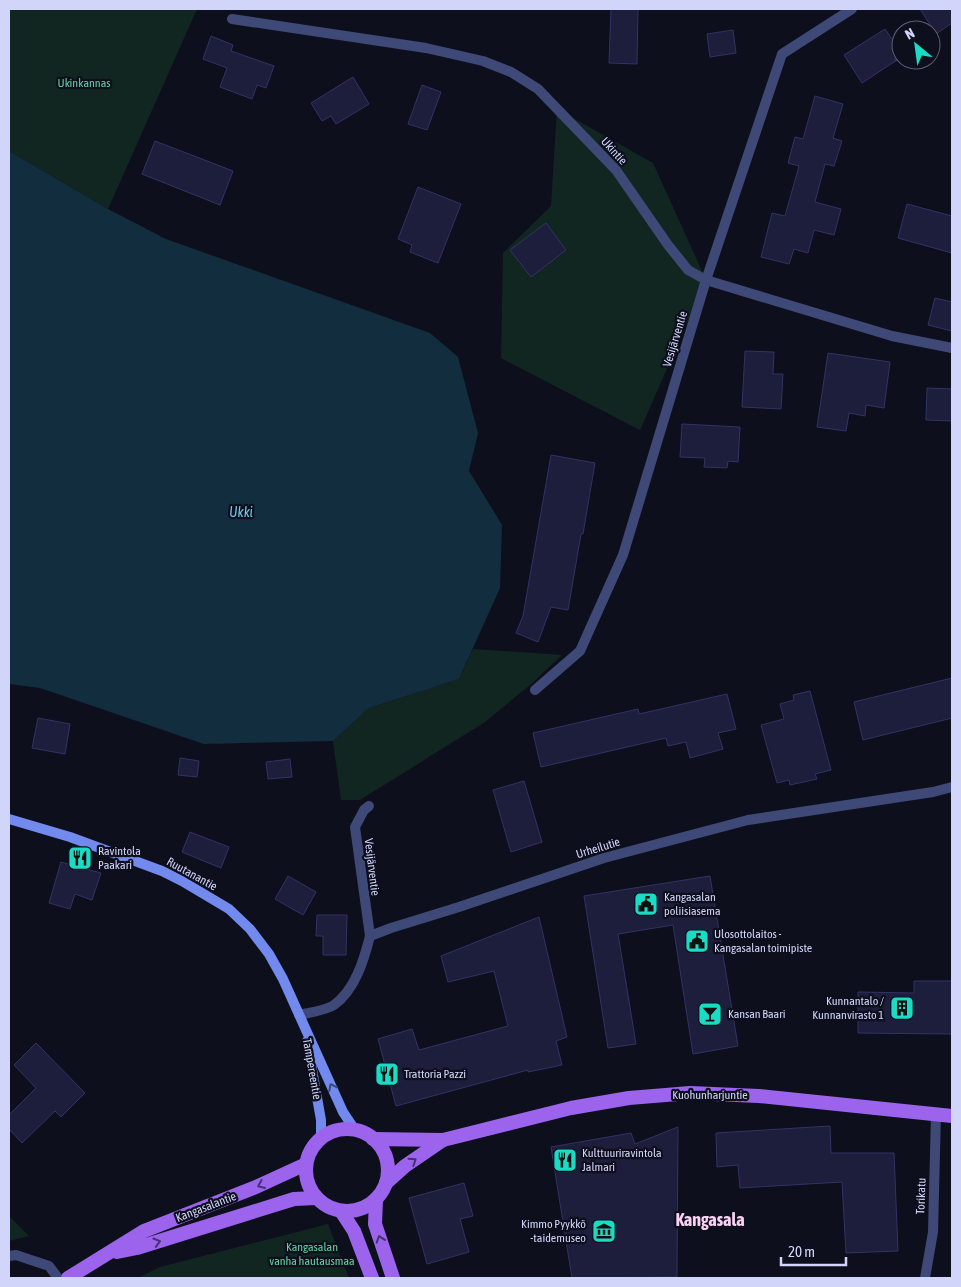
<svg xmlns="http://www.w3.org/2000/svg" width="961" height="1287" viewBox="0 0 961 1287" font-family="'Asap Condensed',sans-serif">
<rect width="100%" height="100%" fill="#0e0f1d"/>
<g fill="#122621">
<polygon points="9,9 197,9 108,209 9,151"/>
<polygon points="557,109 653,163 706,280 640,430 501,358 503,253 551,206"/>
<polygon points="473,649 562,655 530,685 485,722 360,800 341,800 333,741 369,708 459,679"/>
<polygon points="9,1216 29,1236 9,1241"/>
<polygon points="328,1224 349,1278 138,1278 160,1267"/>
</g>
<polygon fill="#122d3d" points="9,151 108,209 166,239 430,333 458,357 478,433 469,471 502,525 500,588 459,679 369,708 333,741 204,744 40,688 9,684"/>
<g fill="#1d1d3c" stroke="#313365">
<polygon points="611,9 638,9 637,64 609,63"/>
<polygon points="920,9 952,9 952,23 936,34"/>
<polygon points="885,29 892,39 901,33 901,55 894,60 897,60 862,83 844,55"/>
<polygon points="733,30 736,53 710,57 707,34"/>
<polygon points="211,36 233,45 231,51 274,66 266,88 257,85 252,99 220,87 227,68 203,59"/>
<polygon points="353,77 369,104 336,124 331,116 322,121 311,103"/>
<polygon points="422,85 441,92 427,130 408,124"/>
<polygon points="815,96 843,104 833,138 842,141 834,166 825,164 815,202 841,209 834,235 814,230 808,253 794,249 789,264 761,257 772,213 785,216 799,166 788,163 795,137 803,139"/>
<polygon points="155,141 233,171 220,205 142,174"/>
<polygon points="418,187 461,204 438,263 410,252 412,245 398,239"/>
<polygon points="907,204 952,216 952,253 898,238"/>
<polygon points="546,223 566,250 531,277 510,250"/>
<polygon points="935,298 952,302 952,331 928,325"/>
<polygon points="745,351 774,352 773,374 783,374 781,409 742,407"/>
<polygon points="828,353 890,362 884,408 866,405 865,416 849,413 846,431 817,427"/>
<polygon points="927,388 952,389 952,421 926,420"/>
<polygon points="682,424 740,427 738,462 728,461 727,468 704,467 705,458 680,457"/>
<polygon points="551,455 595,463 583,534 581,534 568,610 551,607 538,642 516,633 523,616"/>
<polygon points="952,678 952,718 863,740 854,702"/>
<polygon points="810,691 831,770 815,774 817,779 790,785 789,780 777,783 761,725 784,719 780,704 794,700 793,695"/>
<polygon points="727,694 736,729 718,733 723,749 690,758 686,742 668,746 666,738 541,767 533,733 638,709 639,714"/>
<polygon points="38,718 70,724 65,754 32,748"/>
<polygon points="180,758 199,761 197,777 178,775"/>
<polygon points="290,759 292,777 268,779 266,762"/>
<polygon points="524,781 542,842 511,852 493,790"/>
<polygon points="190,832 229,847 221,868 182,852"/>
<polygon points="61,862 101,873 92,900 75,894 70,909 49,903"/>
<polygon points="288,876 316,892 303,915 275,899"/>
<polygon points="710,876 738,1046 693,1054 673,925 618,934 636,1044 608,1048 584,896"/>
<polygon points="317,915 347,915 346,955 323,955 323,936 316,936"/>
<polygon points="539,917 567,1037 556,1041 562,1065 528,1072 528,1070 396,1106 378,1039 412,1029 419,1050 508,1026 494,971 448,982 441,956"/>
<polygon points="914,981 952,981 952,1034 858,1033 858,992 914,993"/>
<polygon points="36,1043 85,1093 61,1117 55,1111 22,1143 9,1129 9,1115 36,1088 14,1065"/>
<polygon points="830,1126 831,1153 894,1153 898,1251 846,1253 842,1182 740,1188 738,1165 717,1167 716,1133"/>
<polygon points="678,1127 677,1277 572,1278 551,1147 631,1133 635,1144"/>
<polygon points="464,1183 473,1216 460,1219 469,1252 427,1264 409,1198"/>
</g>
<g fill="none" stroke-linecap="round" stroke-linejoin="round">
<g stroke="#3f4977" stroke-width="10">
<polyline points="232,19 426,48 483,61 511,72 538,89 616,170 668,245 688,270 706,280 892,336 952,348"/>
<polyline points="535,690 580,651 623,555 706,280 782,54 852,9"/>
<polyline points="369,806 364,810 355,827 370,936"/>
<path d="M 299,1015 C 308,1013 327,1010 334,1005 C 355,990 364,960 370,936 L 391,928 L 459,907 L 604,858 L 748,820 L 933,792 L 952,787"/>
<polyline points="9,1256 16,1255 49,1266 58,1278"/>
<polyline points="925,1278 933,1232 936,1114"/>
</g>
<g stroke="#728aee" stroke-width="10">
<polyline points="9,819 70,837 162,871 182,881 229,909 250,929 269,954 283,979 343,1112 355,1130"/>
<polyline points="307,1041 321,1120 321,1138"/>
</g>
<g stroke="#9c64ed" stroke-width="14">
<circle cx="347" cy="1170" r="41"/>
<polyline points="373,1139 443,1140 571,1108 629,1098 690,1093 759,1096 952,1116"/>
<polyline points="386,1183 405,1166 443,1140"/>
<polyline points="376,1199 375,1224 393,1278"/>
<polyline points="341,1211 354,1231 372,1278"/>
<polyline points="117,1252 137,1248 294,1199 316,1198"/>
<polyline points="68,1278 144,1231 256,1187 306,1164"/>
</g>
</g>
<defs><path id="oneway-chevron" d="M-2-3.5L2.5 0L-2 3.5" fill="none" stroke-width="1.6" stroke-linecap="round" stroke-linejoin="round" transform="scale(1.25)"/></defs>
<use stroke="#3b467b" href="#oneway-chevron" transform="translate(332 1087) rotate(-116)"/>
<g stroke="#473170">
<use href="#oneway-chevron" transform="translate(413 1161) rotate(-34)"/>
<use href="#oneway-chevron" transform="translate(261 1185) rotate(157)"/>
<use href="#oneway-chevron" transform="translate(380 1239) rotate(-109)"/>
<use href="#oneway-chevron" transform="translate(157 1242) rotate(-17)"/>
</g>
<defs>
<g id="restaurant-square" transform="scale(1.25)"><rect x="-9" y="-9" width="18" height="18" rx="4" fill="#1adbc4" stroke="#0e0f1d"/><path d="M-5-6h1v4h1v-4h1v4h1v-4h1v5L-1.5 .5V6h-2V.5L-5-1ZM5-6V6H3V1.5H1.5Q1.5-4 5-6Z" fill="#111"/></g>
<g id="civic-square" transform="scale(1.25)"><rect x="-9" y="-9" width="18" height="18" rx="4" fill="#1adbc4" stroke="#0e0f1d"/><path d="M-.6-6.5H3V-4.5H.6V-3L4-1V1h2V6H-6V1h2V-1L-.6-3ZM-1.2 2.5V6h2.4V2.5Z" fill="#111"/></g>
<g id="building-square" transform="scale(1.25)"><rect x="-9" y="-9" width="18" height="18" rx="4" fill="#1adbc4" stroke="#0e0f1d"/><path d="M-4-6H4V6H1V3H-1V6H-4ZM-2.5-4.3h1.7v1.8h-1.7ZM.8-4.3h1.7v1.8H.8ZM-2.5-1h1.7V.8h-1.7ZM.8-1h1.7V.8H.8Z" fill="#111"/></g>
<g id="bar-square" transform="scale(1.25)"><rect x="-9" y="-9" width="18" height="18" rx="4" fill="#1adbc4" stroke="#0e0f1d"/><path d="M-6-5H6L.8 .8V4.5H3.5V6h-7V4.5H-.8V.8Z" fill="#111"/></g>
<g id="museum-square" transform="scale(1.25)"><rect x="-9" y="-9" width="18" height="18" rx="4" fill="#1adbc4" stroke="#0e0f1d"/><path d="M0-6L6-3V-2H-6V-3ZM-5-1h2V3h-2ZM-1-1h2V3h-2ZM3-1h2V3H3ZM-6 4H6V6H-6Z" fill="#111"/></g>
</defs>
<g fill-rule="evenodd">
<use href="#restaurant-square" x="80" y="858"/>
<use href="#civic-square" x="646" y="904"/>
<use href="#civic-square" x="697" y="941"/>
<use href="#building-square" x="902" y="1008"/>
<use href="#bar-square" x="710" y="1014"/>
<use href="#restaurant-square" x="387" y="1074"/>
<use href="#restaurant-square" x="565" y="1160"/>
<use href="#museum-square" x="604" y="1231"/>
</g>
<g text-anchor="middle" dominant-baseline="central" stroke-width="4.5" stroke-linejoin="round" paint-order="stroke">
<g font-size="12" fill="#66d09e" stroke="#0e0f1d">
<text x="84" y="83">Ukinkannas</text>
<text x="312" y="1247">Kangasalan<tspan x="312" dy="14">vanha hautausmaa</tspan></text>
</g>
<g font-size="12" fill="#d0d5f9" stroke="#0e0f1d">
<text transform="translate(614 151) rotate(48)">Ukintie</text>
<text transform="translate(675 339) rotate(-73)">Vesijärventie</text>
<text transform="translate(598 848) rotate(-17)">Urheilutie</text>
<text transform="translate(372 867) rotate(83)">Vesijärventie</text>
<text transform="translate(192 874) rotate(29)">Ruutanantie</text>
<text transform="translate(312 1069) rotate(80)">Tampereentie</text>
<text x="710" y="1095">Kuohunharjuntie</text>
<text transform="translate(921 1196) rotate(-88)">Torikatu</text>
<text transform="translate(206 1207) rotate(-21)">Kangasalantie</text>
</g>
<g font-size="12" fill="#d0d5f9" stroke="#0e0f1d" text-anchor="start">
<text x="98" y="851">Ravintola<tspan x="98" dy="14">Paakari</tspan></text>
<text x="664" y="897">Kangasalan<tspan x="664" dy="14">poliisiasema</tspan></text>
<text x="714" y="934">Ulosottolaitos -<tspan x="714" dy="14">Kangasalan toimipiste</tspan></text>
<text x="884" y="1001" text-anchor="end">Kunnantalo /<tspan x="884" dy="14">Kunnanvirasto 1</tspan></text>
<text x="728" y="1014">Kansan Baari</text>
<text x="404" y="1074">Trattoria Pazzi</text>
<text x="582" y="1153">Kulttuuriravintola<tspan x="582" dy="14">Jalmari</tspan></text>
<text x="586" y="1224" text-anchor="end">Kimmo Pyykkö<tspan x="586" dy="14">-taidemuseo</tspan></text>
</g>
<g font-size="14" font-style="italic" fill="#6acded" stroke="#0e0f1d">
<text x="241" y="512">Ukki</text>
</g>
<g font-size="18" font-weight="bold" fill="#fad2f4" stroke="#0e0f1d">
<text x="710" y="1219">Kangasala</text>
</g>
</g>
<rect width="961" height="1287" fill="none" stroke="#d0d5f9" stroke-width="20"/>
<g transform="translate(916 45) rotate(331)"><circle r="24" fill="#0e0f1d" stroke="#5c5e75"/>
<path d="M0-4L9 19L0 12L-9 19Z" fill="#1adbc4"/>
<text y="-8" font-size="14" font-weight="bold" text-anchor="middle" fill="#d0d5f9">N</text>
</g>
<path d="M781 1257v8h65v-8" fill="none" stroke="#d0d5f9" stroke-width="2.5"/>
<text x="788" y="1257" font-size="15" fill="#d0d5f9" stroke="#0e0f1d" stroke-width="4" paint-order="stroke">20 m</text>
</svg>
